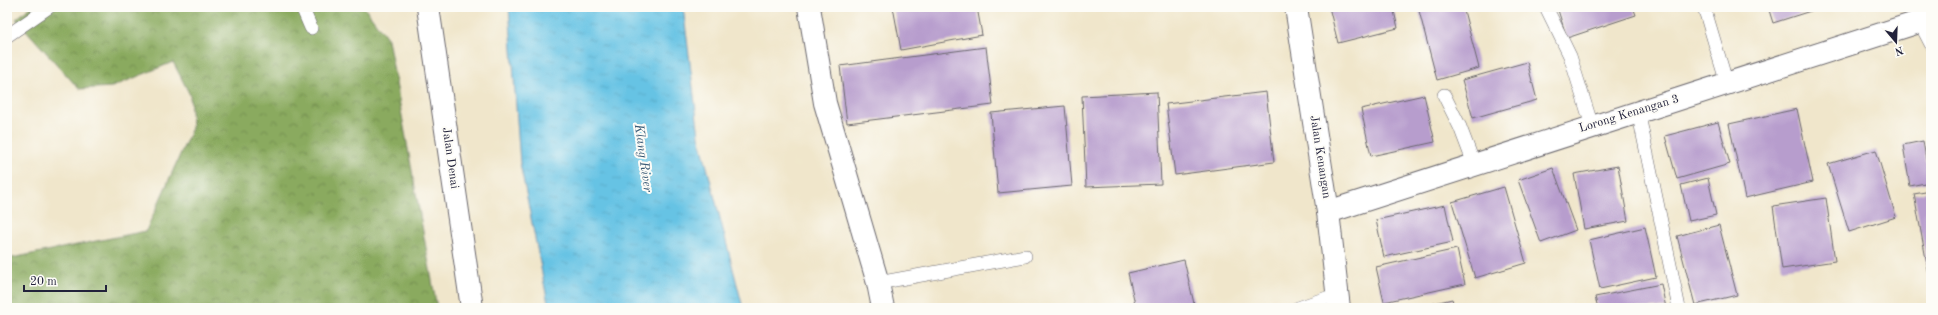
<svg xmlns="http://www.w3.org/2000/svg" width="1938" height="315" viewBox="0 0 1938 315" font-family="'Old Standard TT',serif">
<defs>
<pattern id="forest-crowns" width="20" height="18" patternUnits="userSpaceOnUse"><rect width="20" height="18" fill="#8aaa5e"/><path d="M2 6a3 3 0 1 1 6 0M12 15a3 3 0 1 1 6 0" fill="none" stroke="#708a4f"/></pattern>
<pattern id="water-ripples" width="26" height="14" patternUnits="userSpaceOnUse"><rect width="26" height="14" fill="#66c3e4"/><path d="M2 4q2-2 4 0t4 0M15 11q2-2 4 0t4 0" fill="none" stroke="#58a7c4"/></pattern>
</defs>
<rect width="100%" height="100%" fill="#fdfcf7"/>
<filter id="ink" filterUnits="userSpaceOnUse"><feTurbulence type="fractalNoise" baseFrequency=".025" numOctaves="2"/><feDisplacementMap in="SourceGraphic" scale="8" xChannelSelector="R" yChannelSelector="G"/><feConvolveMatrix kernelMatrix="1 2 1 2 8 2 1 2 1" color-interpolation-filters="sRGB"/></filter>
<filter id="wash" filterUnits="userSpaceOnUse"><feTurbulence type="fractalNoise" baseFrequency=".012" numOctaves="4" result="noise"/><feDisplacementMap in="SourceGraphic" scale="16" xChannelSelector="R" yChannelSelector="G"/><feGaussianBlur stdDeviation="0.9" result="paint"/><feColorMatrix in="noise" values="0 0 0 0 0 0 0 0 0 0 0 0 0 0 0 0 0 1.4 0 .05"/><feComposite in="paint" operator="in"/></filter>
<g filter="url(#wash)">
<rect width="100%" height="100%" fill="#f0e6cb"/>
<polygon fill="url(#forest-crowns)" stroke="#56664c" points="31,7 364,7 388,39 437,308 7,308 7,259 146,231 192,128 190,95 173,62 112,87 79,89 16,19"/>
<polygon fill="url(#water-ripples)" stroke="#447290" points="509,7 683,7 699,136 743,308 549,308 520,163"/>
<g id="blocks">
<g fill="#b79dcd">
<polygon points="893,7 977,7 982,35 901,50"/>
<polygon points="1329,7 1393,7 1398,28 1338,43"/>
<polygon points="1418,7 1463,7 1479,68 1437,80"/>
<polygon points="1557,7 1633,7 1636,15 1567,38"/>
<polygon points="1768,7 1823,7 1773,23"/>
<polygon points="986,47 993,105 847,123 840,66"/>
<polygon points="1527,62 1537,100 1473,118 1462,80"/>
<polygon points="1157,92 1161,184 1086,187 1082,96"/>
<polygon points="1266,92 1274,162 1175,175 1166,104"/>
<polygon points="1424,95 1435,142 1371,156 1361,109"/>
<polygon points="1065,106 1072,186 998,193 991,113"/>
<polygon points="1797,109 1813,182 1745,198 1729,124"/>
<polygon points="1718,122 1730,164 1677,179 1665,136"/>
<polygon points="1923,141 1930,182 1910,186 1903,145"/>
<polygon points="1876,150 1896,217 1849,232 1828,164"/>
<polygon points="1618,166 1628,221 1584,229 1574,174"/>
<polygon points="1553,168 1576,230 1541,243 1518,180"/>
<polygon points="1708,178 1716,215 1689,221 1681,185"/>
<polygon points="1504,187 1526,263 1475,278 1452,202"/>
<polygon points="1931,191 1931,281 1930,281 1914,194"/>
<polygon points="1826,198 1835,261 1782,269 1773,206"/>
<polygon points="1445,205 1453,242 1384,257 1376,220"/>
<polygon points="1719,225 1737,295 1695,305 1677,236"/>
<polygon points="1645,227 1656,277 1600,289 1589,240"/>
<polygon points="1457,249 1465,284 1384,302 1376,267"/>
<polygon points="1184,260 1195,308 1136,308 1128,273"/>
<polygon points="1661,284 1666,308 1598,308 1595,297"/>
<polygon points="1452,299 1455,308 1418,308 1418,307"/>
</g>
</g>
</g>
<g filter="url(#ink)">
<use href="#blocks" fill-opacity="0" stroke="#6a676d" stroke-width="1"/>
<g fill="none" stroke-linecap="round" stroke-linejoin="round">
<g stroke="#6a676d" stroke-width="14">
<g id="lane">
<polyline points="302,7 311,28"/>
<polyline points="1546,7 1570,56 1592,126"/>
<polyline points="1704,7 1727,84"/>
<polyline points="1919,21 1931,44"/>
<polyline points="7,36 49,7"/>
<polyline points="1444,95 1460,127 1474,164"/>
<polyline points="1638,111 1679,308"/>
<polyline points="878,283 1025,256"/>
<polyline points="1298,308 1338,294"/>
</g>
</g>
<g stroke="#6a676d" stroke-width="24">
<g id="street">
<polyline points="428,7 472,308"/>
<polyline points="809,7 825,103 878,283 883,308"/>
<polyline points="1296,7 1328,212 1339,308"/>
<polyline points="1328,212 1931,18"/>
</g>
</g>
<use href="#lane" stroke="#fff" stroke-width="13"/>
<use href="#street" stroke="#fff" stroke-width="22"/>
</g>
</g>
<g text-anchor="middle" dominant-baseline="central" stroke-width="4" stroke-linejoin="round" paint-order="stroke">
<g font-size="12" fill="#22223b" stroke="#fdfcf7">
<text transform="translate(1629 114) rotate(-17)">Lorong Kenangan 3</text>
<text transform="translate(1320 157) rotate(81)">Jalan Kenangan</text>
<text transform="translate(450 158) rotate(82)">Jalan Denai</text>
</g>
<g font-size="13" font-style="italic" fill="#3a5a76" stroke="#fdfcf7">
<text transform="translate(643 158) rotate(82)">Klang River</text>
</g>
</g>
<rect width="1938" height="315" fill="none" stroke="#fdfcf7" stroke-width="24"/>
<g transform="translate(1896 42) rotate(161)" stroke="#fdfcf7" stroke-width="3" paint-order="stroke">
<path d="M0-3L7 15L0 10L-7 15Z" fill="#22223b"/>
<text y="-6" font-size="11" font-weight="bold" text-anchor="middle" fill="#22223b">N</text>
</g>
<path d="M24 285v6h82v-6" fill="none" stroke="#22223b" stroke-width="2"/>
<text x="30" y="285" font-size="12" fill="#22223b" stroke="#fdfcf7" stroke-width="3" paint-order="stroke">20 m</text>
</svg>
